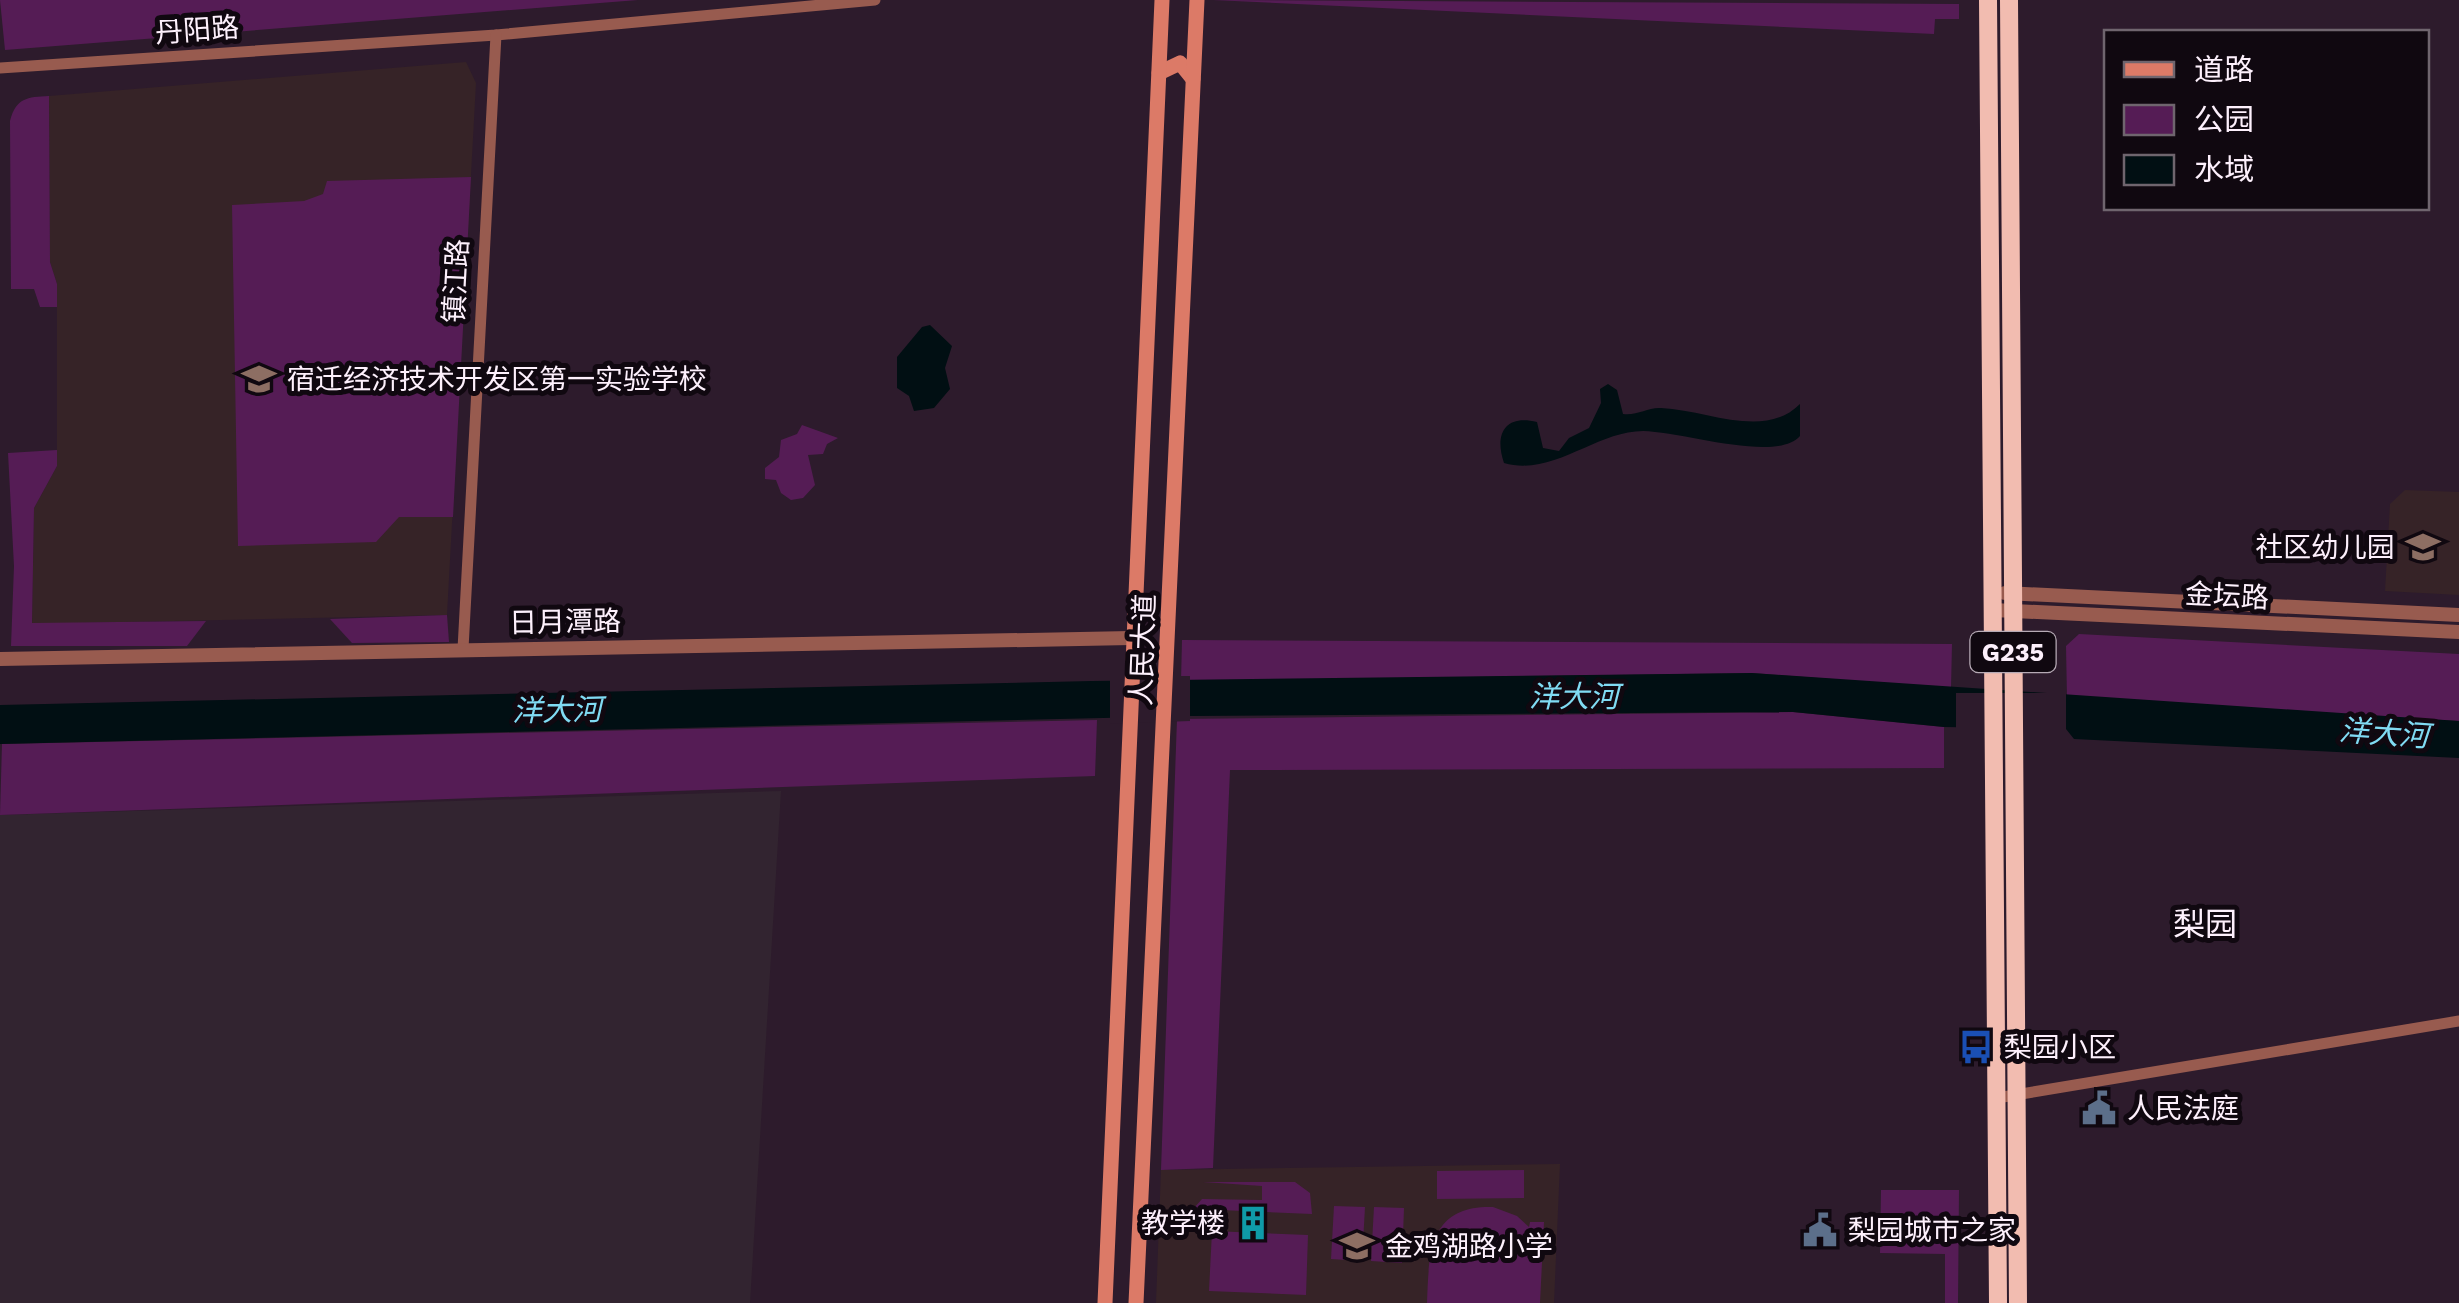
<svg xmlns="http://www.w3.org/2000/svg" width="2459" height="1303" viewBox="0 0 2459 1303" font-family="'Work Sans','Noto Sans SC',sans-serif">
<rect width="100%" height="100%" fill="#2d1b2c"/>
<polygon fill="#322430" points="781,791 750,1303 0,1303 0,815"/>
<g fill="#362327">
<polygon points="466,62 476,83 447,615 32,624 34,508 57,466 57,284 50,262 49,96"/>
<polygon points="2405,490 2459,492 2459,595 2385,591 2390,504"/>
<polygon points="1560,1164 1554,1303 1156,1303 1161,1170"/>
</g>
<g fill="#551c55">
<polygon points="0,0 638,0 5,50"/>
<polygon points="1213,0 1959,4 1959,19 1935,19 1934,34"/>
<path d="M 49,96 L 50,262 L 57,284 L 57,307 L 40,307 L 34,289 L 11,289 L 10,121 C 16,98 27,97 49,96 Z"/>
<polygon points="471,177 453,517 399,517 376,542 238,546 232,205 304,201 323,194 327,181"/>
<polygon points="802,425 838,438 827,444 823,454 808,455 815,485 803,498 791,500 781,493 776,480 765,479 765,468 779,457 781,440 797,434"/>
<polygon points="57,450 57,466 34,508 32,623 206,621 187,646 11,646 14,566 8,453"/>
<polygon points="447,615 449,642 352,643 330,619"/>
<polygon points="2079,634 2459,654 2459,721 2067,698 2066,646"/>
<polygon points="1182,640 1952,644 1951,688 1752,673 1181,681"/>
<polygon points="1793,712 1944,727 1944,768 1230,770 1213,1168 1161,1170 1177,719"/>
<polygon points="1097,720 1095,776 0,815 2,744"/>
<polygon points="1524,1170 1524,1198 1437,1199 1437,1171"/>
<polygon points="1203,1182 1295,1182 1310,1193 1312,1214 1198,1209 1193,1222 1194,1208 1202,1199 1262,1200 1262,1186"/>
<polygon points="1881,1190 1959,1190 1958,1303 1945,1303 1945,1254 1880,1253"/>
<polygon points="1334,1206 1365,1207 1362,1261 1331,1259"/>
<polygon points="1374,1207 1404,1208 1402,1263 1371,1261"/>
<path d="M 1493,1207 L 1517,1216 L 1529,1227 L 1530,1222 L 1544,1222 L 1540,1303 L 1427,1303 C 1429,1254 1428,1205 1493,1207 Z"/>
<polygon points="1212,1231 1308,1235 1306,1295 1209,1291"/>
</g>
<g fill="#010f13">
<polygon points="930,325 952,346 945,368 950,389 934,408 914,411 909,396 897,388 897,357 922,327"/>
<path d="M 1608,384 L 1617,390 L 1623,414 C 1637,416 1648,407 1661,408 C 1708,410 1764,440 1800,404 L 1800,436 C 1776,463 1685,432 1643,431 C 1596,431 1553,477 1504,463 C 1494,434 1505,414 1537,422 L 1543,448 L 1559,451 L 1569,438 L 1589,428 L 1601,403 L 1600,389 Z"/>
<polygon points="1752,673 2459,721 2459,758 2074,739 2066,729 1944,727 1793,712 1190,716 0,744 0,705 1092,681"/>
</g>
<g fill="#2d1b2c">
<polygon points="1110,676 1190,676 1190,721 1110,724"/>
<rect x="1956" y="693" width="110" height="36"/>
</g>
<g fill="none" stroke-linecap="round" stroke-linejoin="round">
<g stroke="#985b4f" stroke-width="11">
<polyline points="0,68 496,35 875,0"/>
<polyline points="463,649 496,35"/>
<polyline points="1997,1098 2459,1021"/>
</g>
<g stroke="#985b4f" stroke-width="14">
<polyline points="2005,593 2459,615"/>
<polyline points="1993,610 2459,632"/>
<polyline points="0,659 1131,638"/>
</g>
<g stroke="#dc7a67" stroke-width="15">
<polyline points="1159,73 1180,63 1193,79"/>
<polyline points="1105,1303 1162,0"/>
<polyline points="1136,1303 1197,0"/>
</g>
<g stroke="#f2bcb0" stroke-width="18">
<polyline points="1988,0 1998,1303"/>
<polyline points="2009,0 2018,1303"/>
</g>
</g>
<defs>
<g id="school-bare" transform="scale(2.7)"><path d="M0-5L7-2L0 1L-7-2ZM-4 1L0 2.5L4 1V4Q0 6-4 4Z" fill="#8d6e63" stroke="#100810" stroke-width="2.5" paint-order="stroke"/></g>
<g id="bus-bare" transform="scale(2.7)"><path d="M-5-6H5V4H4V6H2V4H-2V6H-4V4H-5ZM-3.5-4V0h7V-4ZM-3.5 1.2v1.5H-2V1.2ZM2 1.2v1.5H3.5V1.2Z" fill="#1a4fb4" stroke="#100810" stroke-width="2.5" paint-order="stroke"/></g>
<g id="civic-bare" transform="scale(2.7)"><path d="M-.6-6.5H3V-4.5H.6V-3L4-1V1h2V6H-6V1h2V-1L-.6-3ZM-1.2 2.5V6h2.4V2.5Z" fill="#5c6f8a" stroke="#100810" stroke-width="2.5" paint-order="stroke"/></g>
<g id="building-bare" transform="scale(2.7)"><path d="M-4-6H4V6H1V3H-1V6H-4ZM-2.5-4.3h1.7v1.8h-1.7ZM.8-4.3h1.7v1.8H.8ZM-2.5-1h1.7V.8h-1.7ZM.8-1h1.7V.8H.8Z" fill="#0f9aa8" stroke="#100810" stroke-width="2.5" paint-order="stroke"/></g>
</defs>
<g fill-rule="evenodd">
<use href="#school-bare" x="259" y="379"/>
<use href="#school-bare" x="2423" y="547"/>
<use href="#bus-bare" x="1976" y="1047"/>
<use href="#civic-bare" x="2099" y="1108"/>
<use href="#building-bare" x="1253" y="1223"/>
<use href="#civic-bare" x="1820" y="1230"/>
<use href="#school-bare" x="1357" y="1246"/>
</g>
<g text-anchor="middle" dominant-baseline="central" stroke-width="10" stroke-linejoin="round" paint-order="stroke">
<rect fill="#100810" stroke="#b6aab5" stroke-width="2.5" x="1970.5" y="632" width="85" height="40" rx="8"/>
<g font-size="25" font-weight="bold" fill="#fdf0fc">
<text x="2013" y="652">G235</text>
</g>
<g font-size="28" fill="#fdf0fc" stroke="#100810">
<text transform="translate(197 30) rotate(-4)">丹阳路</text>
<text transform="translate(456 281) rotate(-87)">镇江路</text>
<text transform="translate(2227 596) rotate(3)">金坛路</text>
<text transform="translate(565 622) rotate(-1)">日月潭路</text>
<text transform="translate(1143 650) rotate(-88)">人民大道</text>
</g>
<g font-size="28" fill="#fdf0fc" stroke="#100810" text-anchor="start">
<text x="287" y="379">宿迁经济技术开发区第一实验学校</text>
<text x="2395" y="547" text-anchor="end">社区幼儿园</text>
<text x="2004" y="1047">梨园小区</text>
<text x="2127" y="1108">人民法庭</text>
<text x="1225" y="1223" text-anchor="end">教学楼</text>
<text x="1848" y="1230">梨园城市之家</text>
<text x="1385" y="1246">金鸡湖路小学</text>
</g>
<g font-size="30" font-style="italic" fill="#80dbf3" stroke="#100810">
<text x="1574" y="696">洋大河</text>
<text transform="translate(557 710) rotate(-1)">洋大河</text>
<text transform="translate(2384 733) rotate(4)">洋大河</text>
</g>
<g font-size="32" fill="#fdf0fc" stroke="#100810">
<text x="2205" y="924">梨园</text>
</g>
</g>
<rect x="2104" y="30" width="325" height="180" fill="#100810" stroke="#6f656e" stroke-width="2.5"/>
<rect x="2124" y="62" width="50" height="15" fill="#dc7a67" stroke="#6f656e" stroke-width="2.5"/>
<text x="2194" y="80" font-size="30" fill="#fdf0fc">道路</text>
<rect x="2124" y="105" width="50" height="30" fill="#551c55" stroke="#6f656e" stroke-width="2.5"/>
<text x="2194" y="130" font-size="30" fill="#fdf0fc">公园</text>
<rect x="2124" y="155" width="50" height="30" fill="#010f13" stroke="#6f656e" stroke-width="2.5"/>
<text x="2194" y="180" font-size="30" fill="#fdf0fc">水域</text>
</svg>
